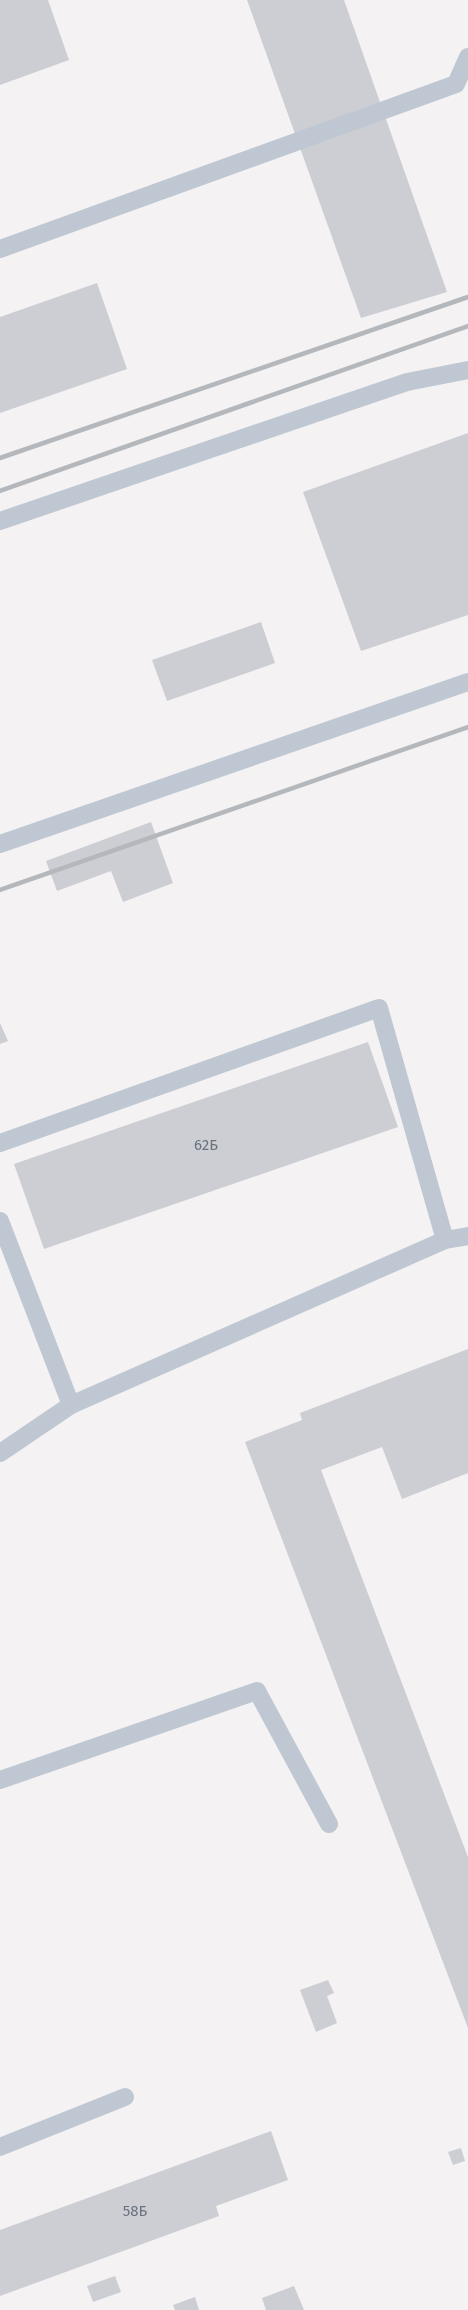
<svg xmlns="http://www.w3.org/2000/svg" width="468" height="2310" viewBox="0 0 468 2310" font-family="'Fira Sans',sans-serif">
<rect width="100%" height="100%" fill="#f4f2f2"/>
<g fill="#ccced4">
<polygon points="0,0 48,0 69,60 0,85"/>
<polygon points="247,0 344,0 447,292 361,318"/>
<polygon points="97,283 127,369 0,413 0,317"/>
<polygon points="468,433 468,615 361,651 303,492"/>
<polygon points="261,622 275,663 167,701 152,660"/>
<polygon points="151,822 173,883 123,902 111,871 57,891 46,861"/>
<polygon points="0,1023 8,1041 0,1044"/>
<polygon points="368,1042 398,1127 44,1249 14,1164"/>
<polygon points="468,1349 468,1473 402,1499 382,1447 321,1470 468,1857 468,2028 245,1442 302,1420 300,1413"/>
<polygon points="328,1980 334,1993 327,1996 337,2023 316,2032 300,1990"/>
<polygon points="271,2131 288,2180 216,2206 219,2216 0,2296 0,2230"/>
<polygon points="461,2148 465,2161 453,2165 448,2152"/>
<polygon points="115,2276 121,2292 93,2302 87,2286"/>
<polygon points="294,2286 304,2310 266,2310 262,2298"/>
<polygon points="195,2297 199,2310 175,2310 173,2305"/>
</g>
<g fill="none" stroke-linecap="round" stroke-linejoin="round">
<g stroke="#bfc8d2" stroke-width="18">
<polyline points="0,249 456,84 468,57"/>
<polyline points="0,521 407,382 468,370"/>
<polyline points="0,844 468,682"/>
<polyline points="0,1143 379,1008 445,1240"/>
<polyline points="0,1221 71,1405"/>
<polyline points="0,1453 71,1405 445,1240 468,1236"/>
<polyline points="0,1780 257,1691 329,1824"/>
<polyline points="0,2147 125,2097"/>
</g>
<g stroke="#b4b7bc" stroke-width="4.5">
<polyline points="0,458 468,297"/>
<polyline points="0,491 468,326"/>
<polyline points="0,890 468,727"/>
</g>
</g>
<g text-anchor="middle" dominant-baseline="central" stroke-width="5" stroke-linejoin="round" paint-order="stroke">
<g font-size="15" fill="#6a727e">
<text x="206" y="1145">62Б</text>
<text x="135" y="2211">58Б</text>
</g>
</g>
</svg>
